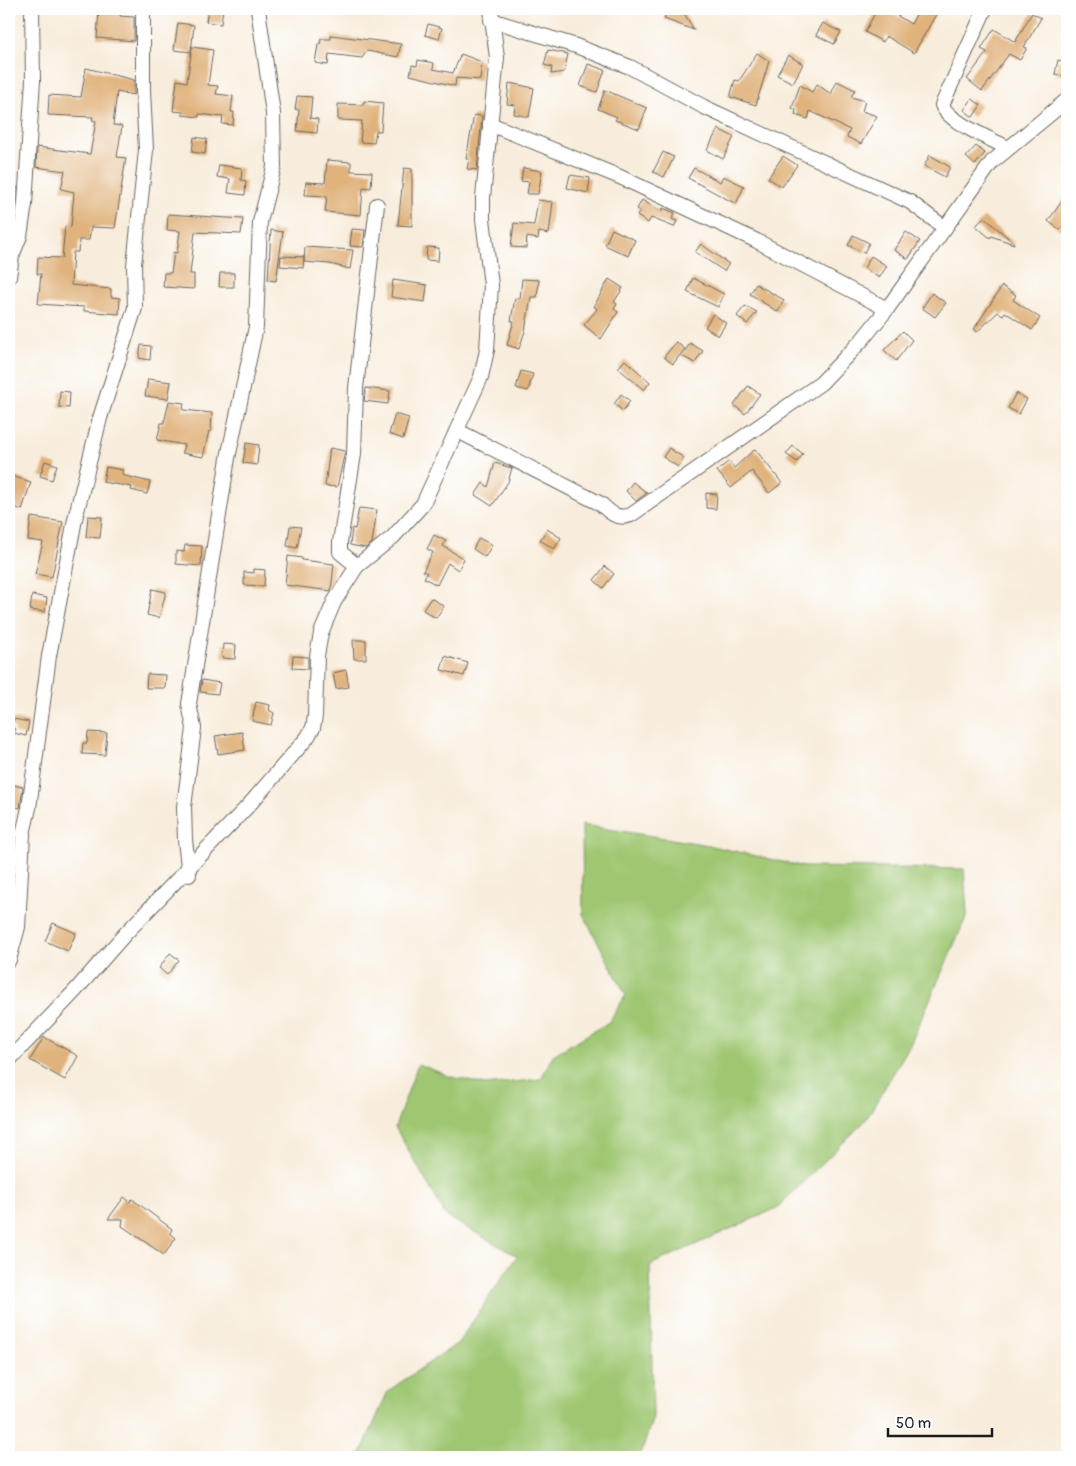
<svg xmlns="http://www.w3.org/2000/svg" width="1076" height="1466" viewBox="0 0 1076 1466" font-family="Pangolin,sans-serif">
<rect width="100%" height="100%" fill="#fff"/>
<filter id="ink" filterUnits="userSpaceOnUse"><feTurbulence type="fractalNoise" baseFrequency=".02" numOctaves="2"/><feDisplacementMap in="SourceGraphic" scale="10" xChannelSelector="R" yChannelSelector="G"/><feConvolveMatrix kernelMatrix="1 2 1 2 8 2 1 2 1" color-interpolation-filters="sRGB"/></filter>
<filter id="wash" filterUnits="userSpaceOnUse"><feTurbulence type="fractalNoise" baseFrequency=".0096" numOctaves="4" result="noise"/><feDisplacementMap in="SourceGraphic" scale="20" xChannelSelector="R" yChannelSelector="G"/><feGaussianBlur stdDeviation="1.12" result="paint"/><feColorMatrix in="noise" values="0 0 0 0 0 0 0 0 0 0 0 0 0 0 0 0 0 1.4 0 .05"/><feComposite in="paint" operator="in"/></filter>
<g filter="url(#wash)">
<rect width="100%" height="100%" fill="#f8eddc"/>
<polygon fill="#9fc772" stroke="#5e7247" points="582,825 703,844 805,867 964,869 967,915 910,1045 865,1121 777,1208 650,1265 653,1417 640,1457 353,1457 361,1453 388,1391 458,1343 517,1256 446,1216 395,1127 418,1064 448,1076 485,1085 541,1079 553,1055 609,1022 626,995 583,914"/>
<g id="blocks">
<g fill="#e0b27b">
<polygon points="99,9 121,9 120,16 134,17 134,41 97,38"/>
<polygon points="208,9 223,9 221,24 206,22"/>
<polygon points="667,9 684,13 694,30 664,19"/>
<polygon points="877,9 893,9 891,12 911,24 919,9 939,9 914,53 886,36 883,42 865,32"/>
<polygon points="1032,13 1041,18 1024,47 1027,48 1020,60 1009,54 982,91 967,79 987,52 981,49 994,29 1015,42"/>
<polygon points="178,23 194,25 191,52 174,50"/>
<polygon points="823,23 841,32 834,44 816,35"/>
<polygon points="428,24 442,28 439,39 425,35"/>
<polygon points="331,35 401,44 398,57 367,51 362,58 329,54 328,65 315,63 318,44 320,44 321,39 331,39"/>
<polygon points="192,47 213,50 208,85 218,86 216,94 233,96 231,112 234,112 233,125 222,124 223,117 199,114 199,117 182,115 183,112 173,111 177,80 187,82"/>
<polygon points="548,50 568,54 564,72 551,74 552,67 544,65"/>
<polygon points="757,53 769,61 756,105 730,97 735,80 739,81"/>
<polygon points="461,54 482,62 480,80 456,78 455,86 410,75 412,65 417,66 418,60 434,63 433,69 453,73"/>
<polygon points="788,55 803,64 793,83 777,75"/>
<polygon points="1058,60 1067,63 1067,77 1055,74"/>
<polygon points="588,64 605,70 597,92 580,86"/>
<polygon points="86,68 134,80 134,95 117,92 113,125 122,126 117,157 126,158 115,228 91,227 89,240 79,240 78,252 73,252 71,285 111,289 111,297 120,298 119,314 84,311 84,307 38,304 41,274 37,274 38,257 62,258 65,226 71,227 74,192 61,189 65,171 36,167 37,147 90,154 96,121 92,120 93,117 48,115 49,95 81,97"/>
<polygon points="837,81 855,90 851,97 865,101 862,111 877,116 861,144 847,137 850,130 810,111 808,119 795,115 796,110 792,108 800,85 812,92 817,84 831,94"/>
<polygon points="509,83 534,88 529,117 514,114 515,105 507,104"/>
<polygon points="605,90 647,108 639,129 615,120 617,117 598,109"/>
<polygon points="297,96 312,97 310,118 318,119 317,133 297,131 299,110 295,109"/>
<polygon points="972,99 981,105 973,117 964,110"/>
<polygon points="364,101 383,103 381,131 376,131 374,143 360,142 362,121 338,120 338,104 363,105"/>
<polygon points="474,115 482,116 477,170 467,169 469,159 466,159"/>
<polygon points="718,129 734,137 723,159 707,150"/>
<polygon points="194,137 207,139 205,154 192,152"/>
<polygon points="976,146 985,153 975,165 966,157"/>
<polygon points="663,152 674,157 664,177 653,172"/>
<polygon points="930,155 950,167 945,177 924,166"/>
<polygon points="783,156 797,165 782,187 768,178"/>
<polygon points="327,160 351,162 351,171 372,172 371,188 363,187 361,215 325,212 327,196 305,195 306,182 325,183"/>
<polygon points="219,165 242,168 241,180 246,181 245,195 228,193 230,179 217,177"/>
<polygon points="404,168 412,169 412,226 398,225"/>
<polygon points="523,168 542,171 538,194 527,194 529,182 521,181"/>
<polygon points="694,168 720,182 723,176 744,186 736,204 688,178"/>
<polygon points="570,175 590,178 588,193 567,188"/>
<polygon points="9,186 17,187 16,202 9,201"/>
<polygon points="1067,194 1067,220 1060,230 1048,221"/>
<polygon points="538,200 553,202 549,234 539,232 538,239 527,237 526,248 511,247 514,223 534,225"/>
<polygon points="642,200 662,212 663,208 675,213 672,219 677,221 674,227 651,218 648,223 637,216 640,211 637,209"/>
<polygon points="168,214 243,219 241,234 195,232 190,274 194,274 194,289 163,287 164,273 171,273 174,252 177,253 180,231 167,230"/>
<polygon points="984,217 1014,243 1014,244 991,236 990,238 976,226"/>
<polygon points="352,229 365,230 363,247 350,246"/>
<polygon points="612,229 635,240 628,256 605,245"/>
<polygon points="271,230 283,232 276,281 268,280"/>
<polygon points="906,232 920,241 908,259 894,250"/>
<polygon points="853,235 869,243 864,253 848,245"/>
<polygon points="701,244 729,264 724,271 695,252"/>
<polygon points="305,247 353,250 350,269 330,264 304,262"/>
<polygon points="427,247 439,248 438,261 426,260"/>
<polygon points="281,256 304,257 303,268 280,266"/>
<polygon points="871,256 887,266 879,278 864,268"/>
<polygon points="220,273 234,273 234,287 219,287"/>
<polygon points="693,278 724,294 718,307 687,292"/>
<polygon points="522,279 539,280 537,297 531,297 525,331 519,349 507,345 514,321 511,321 515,298 520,299"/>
<polygon points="609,279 623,288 614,302 617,304 614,309 618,312 601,339 584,325 597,309 594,306"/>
<polygon points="393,280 427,285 425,302 391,297"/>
<polygon points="756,284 784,300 778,312 750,294"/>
<polygon points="1002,286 1016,295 1013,300 1040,318 1032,330 1005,312 1003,315 998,312 977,332 974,329"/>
<polygon points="932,293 946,303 935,317 922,308"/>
<polygon points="745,306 757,312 747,324 737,316"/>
<polygon points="713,314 726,323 718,336 705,327"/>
<polygon points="903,331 912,340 896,361 884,350"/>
<polygon points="676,342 685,349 673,364 664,357"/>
<polygon points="690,343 703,351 695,363 682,356"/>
<polygon points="141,345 151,346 150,360 139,358"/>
<polygon points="625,360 650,382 644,390 618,368"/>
<polygon points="521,371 533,374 528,391 516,388"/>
<polygon points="148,379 171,382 168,399 145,396"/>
<polygon points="748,386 760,394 745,414 734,405"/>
<polygon points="366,388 390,391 388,404 364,401"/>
<polygon points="60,391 70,392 69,408 59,407"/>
<polygon points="1016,393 1027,399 1019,414 1008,408"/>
<polygon points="621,394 630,401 623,411 614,404"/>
<polygon points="169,401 184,403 183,410 212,413 211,432 209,431 203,457 182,453 184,445 157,440 161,423 164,423"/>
<polygon points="395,414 409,418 403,439 389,434"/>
<polygon points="246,443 259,445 257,465 243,463"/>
<polygon points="793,446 803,454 797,462 786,454"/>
<polygon points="330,448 345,451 337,487 325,486"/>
<polygon points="669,448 684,458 678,467 663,457"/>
<polygon points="755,449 782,483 769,493 752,471 731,488 717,471 729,461 734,468"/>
<polygon points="45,461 57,465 52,480 40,476"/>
<polygon points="495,463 512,468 508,482 492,506 475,495 483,483 488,487"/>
<polygon points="106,467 123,470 122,475 150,482 147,494 131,490 132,487 103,482"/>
<polygon points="9,475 31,482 22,510 9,505 14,492 9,490"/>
<polygon points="633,482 647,493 636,501 626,491"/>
<polygon points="706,493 717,494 716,509 706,508"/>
<polygon points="359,508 377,510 372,543 366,548 350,545 352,528 355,529"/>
<polygon points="88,516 102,517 100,538 86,537"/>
<polygon points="31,517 63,522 52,577 35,574 43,542 28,540"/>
<polygon points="290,526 301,527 297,548 287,546"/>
<polygon points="547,529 561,538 554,549 540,540"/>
<polygon points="434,535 446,541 443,546 464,559 458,570 448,563 437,585 424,578 427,573 423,571 433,552 427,549"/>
<polygon points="479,538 492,545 485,557 473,549"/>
<polygon points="185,545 202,546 201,566 176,564 176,551 184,552"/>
<polygon points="288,556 302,558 302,560 334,564 331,591 285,585"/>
<polygon points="605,566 614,574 603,588 594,580"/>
<polygon points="254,569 265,570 264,586 244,585 244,572 254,573"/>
<polygon points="152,589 166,592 159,618 147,615"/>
<polygon points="32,595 47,598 45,612 30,610"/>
<polygon points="431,598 444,606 436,618 423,610"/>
<polygon points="353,640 366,640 366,659 354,659"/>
<polygon points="223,644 236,645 235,659 222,658"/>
<polygon points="293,656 308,657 308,669 292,668"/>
<polygon points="445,656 468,663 464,676 441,670"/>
<polygon points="346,670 349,687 336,689 333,673"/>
<polygon points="147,674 166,675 165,688 146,688"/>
<polygon points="202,680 220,683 218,694 200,692"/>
<polygon points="256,702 270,705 269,710 274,713 271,725 252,721"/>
<polygon points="9,718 29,722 26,736 14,733 15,729 9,724"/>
<polygon points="88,732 107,733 105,755 82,754 83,743 87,743"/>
<polygon points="242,732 245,750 218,754 215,736"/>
<polygon points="9,784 23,787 20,808 9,805"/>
<polygon points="53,923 76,933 68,951 45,941"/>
<polygon points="170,953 179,960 167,975 159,968"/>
<polygon points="44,1037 78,1056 65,1080 30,1060"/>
<polygon points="124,1197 130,1202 132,1199 172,1229 170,1233 176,1238 164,1255 122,1226 123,1219 108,1219"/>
</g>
</g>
</g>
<g filter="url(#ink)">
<use href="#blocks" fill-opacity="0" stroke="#69655f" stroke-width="1"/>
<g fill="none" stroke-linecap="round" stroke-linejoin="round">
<g stroke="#69655f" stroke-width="16">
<g id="minor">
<path d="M 985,9 L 942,105 C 948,122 991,139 1008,148"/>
<polyline points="491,20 576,46 630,67 704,107 910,202 945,228"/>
<polyline points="490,124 620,177 757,241 887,309"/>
<polyline points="9,277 12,256 20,236 25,204 33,80 32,9"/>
<path d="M 458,431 L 601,504 C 610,513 618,520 631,515 L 821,383 L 862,340 L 887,309 L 992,162 L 1067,100"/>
<polyline points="357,566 340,552 340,542 354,454 356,388 377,205"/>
<polyline points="189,875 185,840 184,807 194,728 189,704 228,458 256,327 260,222 274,167 273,113 258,9"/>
<polyline points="9,960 18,927 23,834 29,808 49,656 75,519 100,418 135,308 134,265 146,150 143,91 143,9"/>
<polyline points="9,1060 74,992 125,934 249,805 307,738 313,728 315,716 317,656 321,633 334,602 357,566 393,537 423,504 481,377 487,350 491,285 483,219 483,197 497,58 491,9"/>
</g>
</g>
<use href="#minor" stroke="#fff" stroke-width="14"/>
</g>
</g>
<rect width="1076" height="1466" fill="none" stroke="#fff" stroke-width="30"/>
<path d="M888 1428v8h104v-8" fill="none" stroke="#1c1c1c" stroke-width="2.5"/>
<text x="896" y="1428" font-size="15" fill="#1c1c1c" stroke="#ffffff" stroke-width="4" paint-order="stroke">50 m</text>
</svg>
